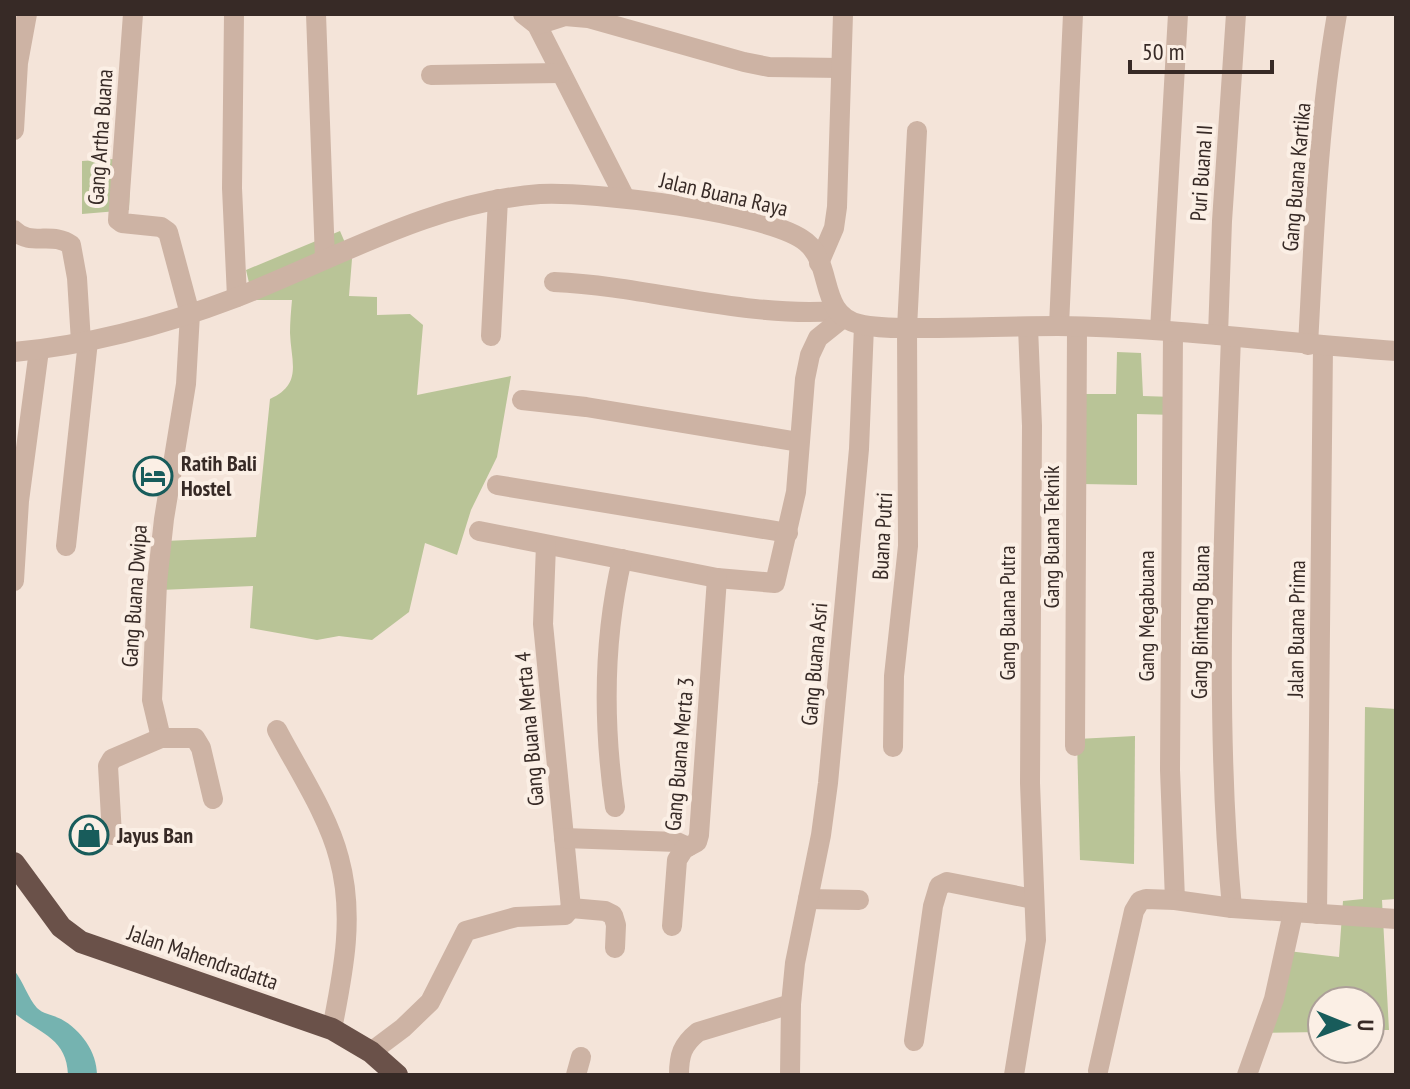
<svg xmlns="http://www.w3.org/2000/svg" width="1410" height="1089" viewBox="0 0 1410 1089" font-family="'PT Sans Narrow',sans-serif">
<rect width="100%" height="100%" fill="#f4e4d9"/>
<g fill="#b9c497">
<polygon points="131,158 129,210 82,214 82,161"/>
<path d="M 340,231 L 352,259 L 349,296 L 377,297 L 377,315 L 410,314 L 423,325 L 417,395 L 511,376 L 497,457 L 471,510 L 457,555 L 425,543 L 409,612 L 372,640 L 339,636 L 317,640 L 250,628 L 253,586 L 160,590 L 165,541 L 256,537 L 270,399 C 303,384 291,362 290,333 C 290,322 291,311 292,300 L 253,300 L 246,270 Z"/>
<polygon points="1117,352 1141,353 1143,396 1174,397 1175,415 1137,414 1137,485 1082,484 1082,394 1116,394"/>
<polygon points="1365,707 1396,709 1396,899 1382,900 1389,1030 1370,1030 1370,1001 1322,1001 1322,1032 1258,1033 1288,951 1339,957 1343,901 1363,899"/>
<polygon points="1135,736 1134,864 1080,860 1077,739"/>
</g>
<path fill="#75b3b0" d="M 14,970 C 23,981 28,998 37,1008 C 43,1014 53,1015 61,1019 C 81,1030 97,1052 97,1075 L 68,1075 C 67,1038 39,1033 14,1013 Z"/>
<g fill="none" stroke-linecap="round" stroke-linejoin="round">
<g stroke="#cdb3a4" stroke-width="20">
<polyline points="133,14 118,220 122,223 161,227 168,232 190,314 186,384 164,519 157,583 152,700 161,738"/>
<polyline points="234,14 232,188 237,297"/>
<polyline points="316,14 325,259"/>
<polyline points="523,14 537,25 625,198"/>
<polyline points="537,25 565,16 588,18 744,62 769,67 841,68"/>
<polyline points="431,75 561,73"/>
<polyline points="14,130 18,63 27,14"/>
<path d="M 14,230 C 30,247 53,231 71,245 L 77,278 L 81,342"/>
<polyline points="819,263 834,228 837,207 843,14"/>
<path d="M 554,282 C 649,286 742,318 837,311"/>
<polyline points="1059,326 1073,14"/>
<polyline points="1160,330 1178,14"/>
<polyline points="1173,332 1170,770 1175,900"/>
<polyline points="1218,335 1222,221 1236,14"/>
<polyline points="491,336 498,199"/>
<path d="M 1231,337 C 1224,527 1214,719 1232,908"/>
<path d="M 1308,345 C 1314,235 1318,123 1337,14"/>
<polyline points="522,400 586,407 799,442"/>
<polyline points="497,485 788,533"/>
<polyline points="479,531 717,578 775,583 796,492 805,379 810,355 818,338 843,318"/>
<polyline points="546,545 543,624 571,908 605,911 613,915 616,925 615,948"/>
<polyline points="66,546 88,341"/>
<polyline points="14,581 19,501 39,350"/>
<path d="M 277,730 C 298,770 328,815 339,858 C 355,916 343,973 332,1029"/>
<polyline points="1075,746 1077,327"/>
<polyline points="893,747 894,676 908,546 907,328 917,131"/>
<path d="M 615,807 C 603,725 603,640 622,559"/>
<polyline points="112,835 108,766 112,759 161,738 195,738 201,748 213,799"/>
<polyline points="564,838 677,842 688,847"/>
<polyline points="808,899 859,900"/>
<polyline points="1317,914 1323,346"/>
<polyline points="672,926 677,860 684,849 697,842 699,835 717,578"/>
<polyline points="914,1041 933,906 939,886 947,882 1033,899"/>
<polyline points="371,1052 403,1028 430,1002 466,931 516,917 565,915 571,908"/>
<polyline points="1098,1071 1134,911 1140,901 1146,899 1175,900 1232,908 1396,919"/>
<polyline points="576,1075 581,1057"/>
<path d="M 679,1075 C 679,1055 682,1045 698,1032 L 791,1004"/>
<polyline points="790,1075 791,1004 795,963 821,835 828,783 859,449 864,326"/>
<polyline points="1014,1075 1036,940 1030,783 1032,426 1028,327"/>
<polyline points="1247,1075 1274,999 1293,913"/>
</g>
<path stroke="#cdb3a4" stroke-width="20" d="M 14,352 C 90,345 164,325 235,298 C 335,259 431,202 540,194 C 590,191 770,212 806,242 C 834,265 818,314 859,324 C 880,329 904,328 925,328 C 970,328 1014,326 1058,326 C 1171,327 1283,343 1396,351"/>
<polyline stroke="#6a5149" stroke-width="22" points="14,863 61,927 81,942 332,1029 371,1052 397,1075"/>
</g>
<defs>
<g id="hotel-ring" transform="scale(2)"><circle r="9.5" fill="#fbefe5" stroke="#185c5b" stroke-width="1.5"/><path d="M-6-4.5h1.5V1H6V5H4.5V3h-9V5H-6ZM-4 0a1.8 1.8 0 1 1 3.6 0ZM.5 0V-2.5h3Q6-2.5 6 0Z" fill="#185c5b"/></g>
<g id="shop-ring" transform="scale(2)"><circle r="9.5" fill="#fbefe5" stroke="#185c5b" stroke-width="1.5"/><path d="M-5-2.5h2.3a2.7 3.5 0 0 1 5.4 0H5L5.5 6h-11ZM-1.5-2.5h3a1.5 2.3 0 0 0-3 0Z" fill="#185c5b"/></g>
</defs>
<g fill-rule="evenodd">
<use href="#hotel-ring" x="153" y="476"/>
<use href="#shop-ring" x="89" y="835"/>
</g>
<g text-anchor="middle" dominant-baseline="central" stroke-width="8" stroke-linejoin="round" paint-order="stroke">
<g font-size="22" fill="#372a26" stroke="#fbefe5">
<text transform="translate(100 137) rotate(-86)">Gang Artha Buana</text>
<text transform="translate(1201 173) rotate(-86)">Puri Buana II</text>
<text transform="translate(1296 177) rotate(-85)">Gang Buana Kartika</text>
<text transform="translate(724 194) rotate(13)">Jalan Buana Raya</text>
<text transform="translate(882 536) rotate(-87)">Buana Putri</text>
<text transform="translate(1051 537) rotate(-90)">Gang Buana Teknik</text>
<text transform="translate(134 596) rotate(-86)">Gang Buana Dwipa</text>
<text transform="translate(1007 613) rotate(-90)">Gang Buana Putra</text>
<text transform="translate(1146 616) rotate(-90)">Gang Megabuana</text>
<text transform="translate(1200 622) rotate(-89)">Gang Bintang Buana</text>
<text transform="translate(1296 629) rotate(-89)">Jalan Buana Prima</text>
<text transform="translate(814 664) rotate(-85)">Gang Buana Asri</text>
<text transform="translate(529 729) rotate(-95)">Gang Buana Merta 4</text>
<text transform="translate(679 754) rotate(-85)">Gang Buana Merta 3</text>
<text transform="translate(203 957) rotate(19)">Jalan Mahendradatta</text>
</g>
<g font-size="22" font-weight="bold" fill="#372a26" stroke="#fbefe5" text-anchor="start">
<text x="181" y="463">Ratih Bali<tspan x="181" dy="25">Hostel</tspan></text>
<text x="117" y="835">Jayus Ban</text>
</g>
</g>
<rect width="1410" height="1089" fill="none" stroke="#372a26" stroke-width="32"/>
<g transform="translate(1346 1025) rotate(91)"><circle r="38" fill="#fbefe5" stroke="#ada099" stroke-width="2"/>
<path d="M0-6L14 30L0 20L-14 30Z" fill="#185c5b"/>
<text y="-12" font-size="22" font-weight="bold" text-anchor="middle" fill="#372a26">U</text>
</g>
<path d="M1130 60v12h142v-12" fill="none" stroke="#372a26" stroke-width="4"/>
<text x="1142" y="60" font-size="24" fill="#372a26" stroke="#fbefe5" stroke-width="6" paint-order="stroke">50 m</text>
</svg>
